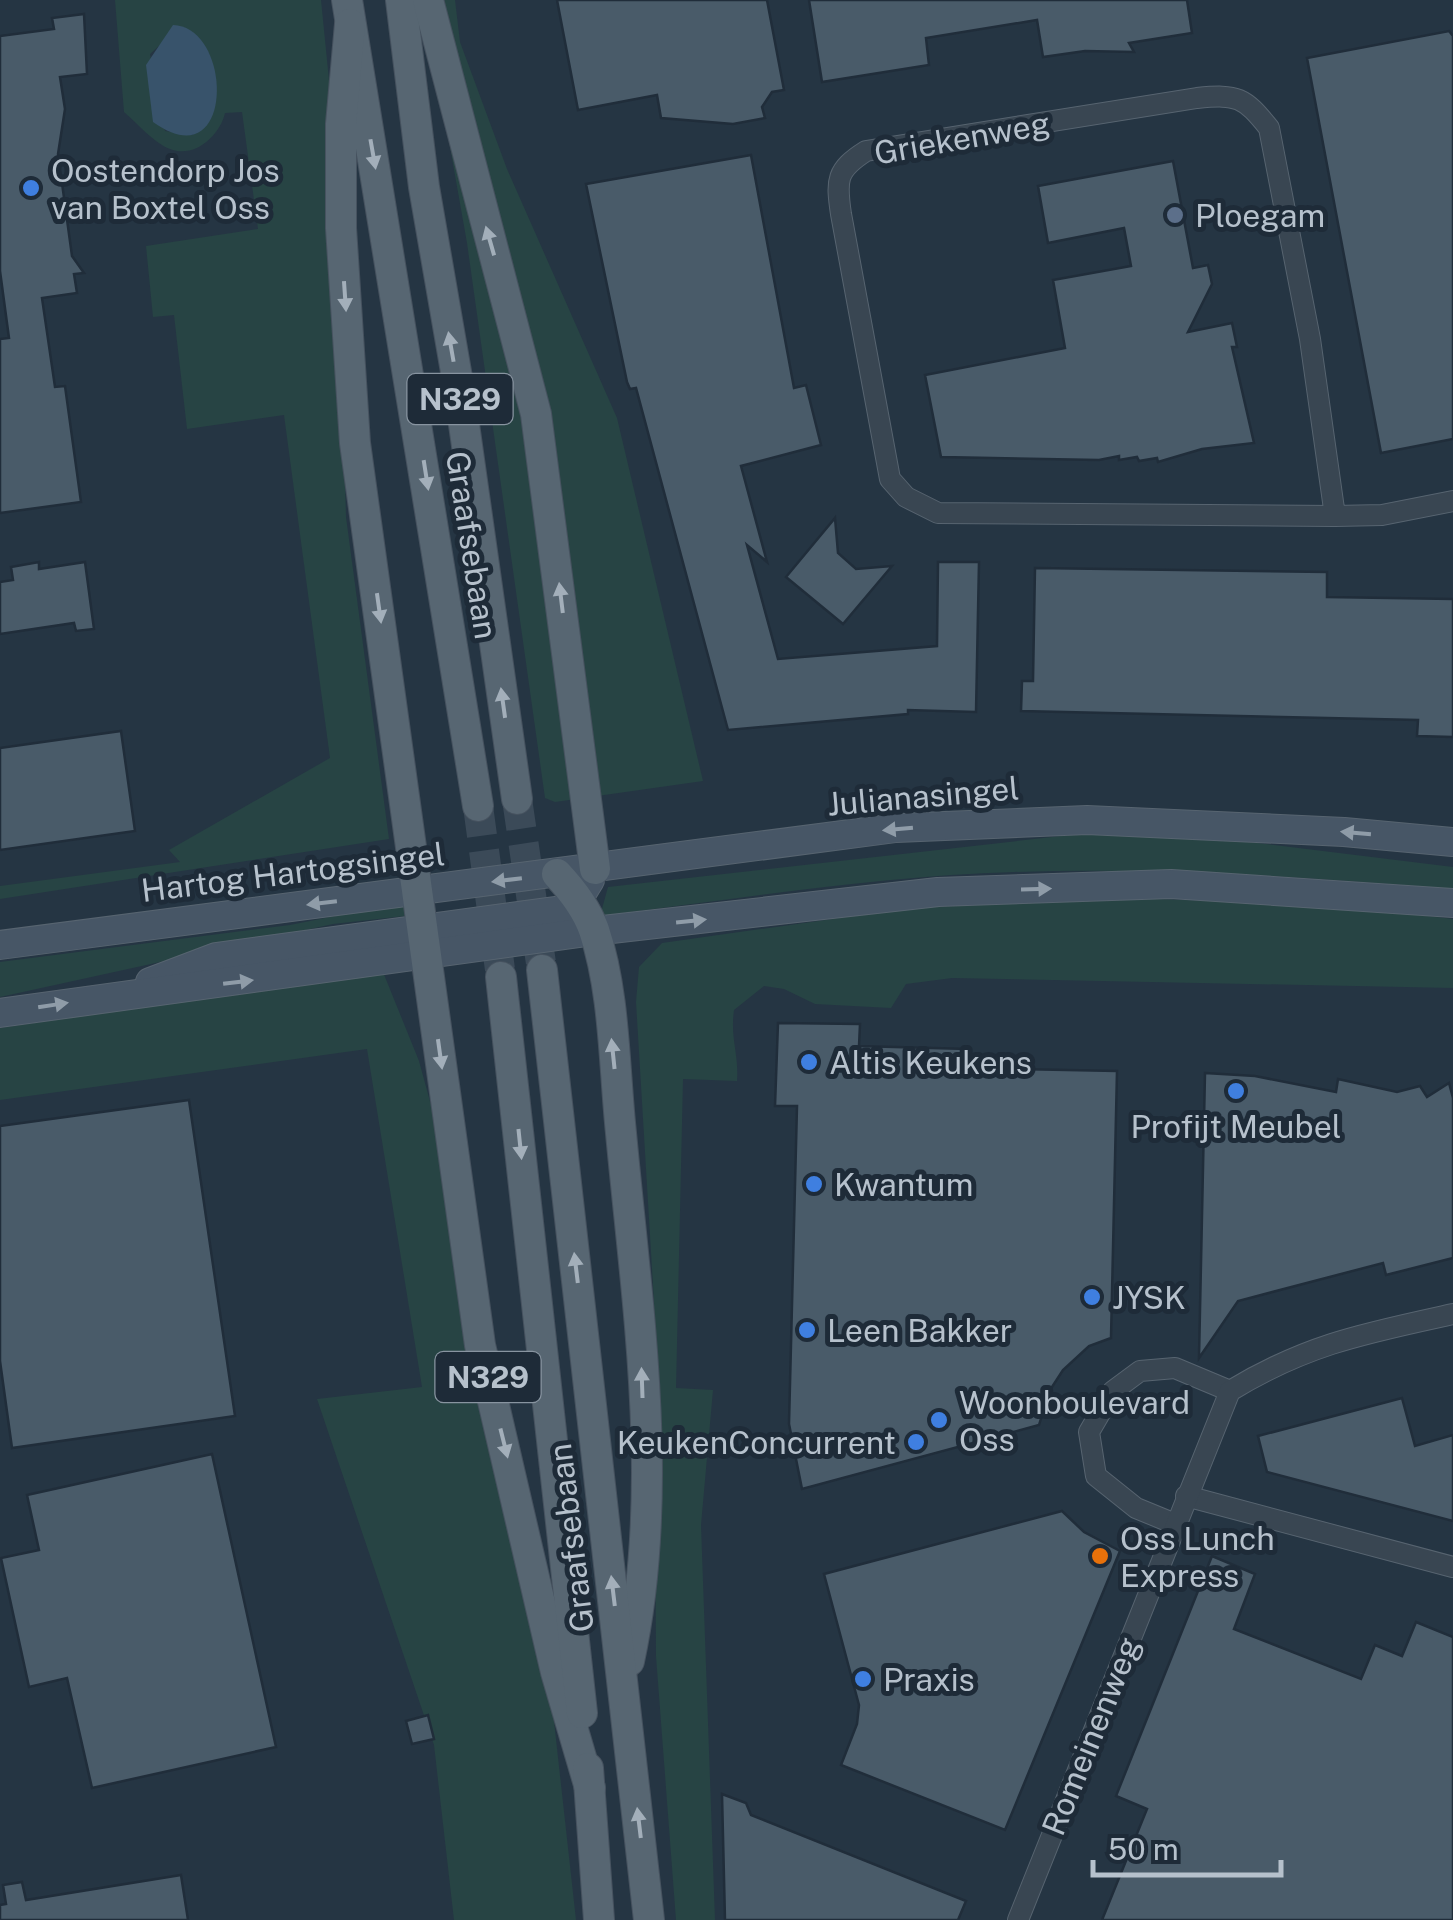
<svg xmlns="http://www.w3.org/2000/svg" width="1453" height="1920" viewBox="0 0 1453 1920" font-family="'Public Sans',sans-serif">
<rect width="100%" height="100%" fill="#253543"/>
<g fill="#274444" fill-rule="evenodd">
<path d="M 115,0 L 321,0 L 335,140 L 346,517 L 389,839 L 0,899 L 0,886 L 180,862 L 169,850 L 330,758 L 284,415 L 187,429 L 174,315 L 153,317 L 146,246 L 258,229 L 242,112 L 225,113 C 220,135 195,159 170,149 C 154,143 137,123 124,112 ZM 160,45 L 193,135 L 165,131 L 150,54 Z"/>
<polygon points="424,0 455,0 460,42 507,169 617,418 703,781 555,802 545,798 467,243"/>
<path d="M 1088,833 L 1249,842 L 1453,867 L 1453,889 C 1307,877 1162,867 1014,872 C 876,876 738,899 600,916 L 608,887 Z"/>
<path d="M 1128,898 L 1332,905 L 1453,919 L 1453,988 L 952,978 L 906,984 L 891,1008 L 815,1004 L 784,989 L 764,986 L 734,1010 C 730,1039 739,1053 737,1081 L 683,1079 L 676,1388 L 713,1390 L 701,1525 L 715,1920 L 676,1920 L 656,1656 L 654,1302 L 636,1002 L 639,967 L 662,943 L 910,908 Z"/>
<polygon points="410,901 414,915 333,924 0,997 0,962 290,925"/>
<polygon points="383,972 419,1061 443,1149 551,1694 576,1920 454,1920 434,1745 317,1399 422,1387 367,1049 0,1100 0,1028"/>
</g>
<path fill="#38536b" d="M 173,25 C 234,27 235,181 153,122 L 146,65 Z"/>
<g fill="#495b69" stroke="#202d3a" stroke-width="2.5">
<polygon points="557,0 767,0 784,90 772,92 762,107 765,118 733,124 661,118 657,95 578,110"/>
<polygon points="809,0 1187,0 1192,33 1129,43 1134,52 1085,51 1043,57 1037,20 926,38 929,65 822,82"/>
<polygon points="84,14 87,74 60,77 65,109 58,154 72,256 84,273 74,274 77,293 42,298 55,387 65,386 81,502 0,513 0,339 9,338 0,271 0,36 54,29 52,18"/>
<polygon points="1449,31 1453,36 1453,439 1381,453 1307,58"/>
<polygon points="751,155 794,388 806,385 821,445 741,466 767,562 747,545 778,659 937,646 938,562 979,562 976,712 908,710 908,714 728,730 636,388 630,389 627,382 586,184"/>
<polygon points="1173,161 1193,268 1208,265 1212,284 1188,332 1232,323 1237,347 1232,347 1254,443 1202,449 1158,462 1157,458 1139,461 1137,457 1119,460 1119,456 1099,460 941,457 925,375 1065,348 1053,280 1131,266 1124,228 1048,243 1038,186"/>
<polygon points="835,518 838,553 856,569 892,566 843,624 786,577"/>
<polygon points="39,562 39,569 85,562 94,629 76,631 74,623 0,634 0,582 13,580 11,567"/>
<polygon points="1035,568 1327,572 1327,597 1453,599 1453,737 1417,736 1418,720 1021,711 1022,681 1033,681"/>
<polygon points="121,731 135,831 0,850 0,748"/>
<polygon points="778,1023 860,1024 859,1046 968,1049 968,1068 1117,1071 1111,1338 1089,1346 1063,1370 1050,1390 1039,1425 802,1489 789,1424 797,1106 775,1106"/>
<polygon points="1205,1073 1255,1076 1336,1092 1338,1079 1397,1092 1420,1086 1427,1097 1449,1083 1453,1098 1453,1258 1386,1275 1383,1263 1238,1301 1199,1358"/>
<polygon points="189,1100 235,1416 12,1448 0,1361 0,1126"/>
<polygon points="1402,1398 1415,1446 1453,1435 1453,1521 1267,1472 1258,1436"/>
<polygon points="212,1454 276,1747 92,1788 67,1678 29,1687 1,1558 39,1550 27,1495"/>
<polygon points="1062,1511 1084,1532 1120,1551 1005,1830 841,1765 857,1724 859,1705 824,1574"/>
<polygon points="1212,1556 1255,1574 1234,1629 1361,1679 1375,1645 1402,1656 1416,1622 1453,1637 1453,1920 1102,1920 1147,1809 1116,1796"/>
<polygon points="428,1715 434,1739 412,1744 406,1721"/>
<polygon points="722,1794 746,1803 751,1815 966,1901 958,1920 725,1920"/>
<polygon points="181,1875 188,1920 0,1920 0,1905 6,1904 3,1885 22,1882 26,1900"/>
</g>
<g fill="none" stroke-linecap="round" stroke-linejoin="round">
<g stroke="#3b4a58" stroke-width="30" stroke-dasharray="30 15" stroke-linecap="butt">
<polyline points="517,799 542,970"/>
<polyline points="478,806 501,977"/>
</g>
<g stroke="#576470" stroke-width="22">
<g id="street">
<path d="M 1335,516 L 1310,339 L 1269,128 C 1244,97 1238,94 1197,98 L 866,151 C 836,170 836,180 841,214 L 890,479 L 906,497 L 938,513 L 1335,516 L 1382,515 L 1453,501"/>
<polyline points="1186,1496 1453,1567"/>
<polyline points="1175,1524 1136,1508 1096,1476 1089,1432 1113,1391 1140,1371 1175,1368 1230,1391"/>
<path d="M 1018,1920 L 1230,1391 C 1307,1344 1366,1333 1453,1314"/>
</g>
</g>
<g stroke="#576470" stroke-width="30">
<g id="secondary">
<polyline points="0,945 896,828 1087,820 1344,832 1453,842"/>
<polyline points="150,982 216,957 562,910 579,898 590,880"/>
<polyline points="0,1013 594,931 938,892 1171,884 1453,903"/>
</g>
</g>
<g stroke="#46525f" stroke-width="32">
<g id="primary">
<polyline points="347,0 478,806"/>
<polyline points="401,0 424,187 459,389 517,799"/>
<polyline points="428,0 536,414 595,869"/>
<polyline points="350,24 341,124 341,228 355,443 480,1345 556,1672 590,1788"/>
<path d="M 557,874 C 573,891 586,908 594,930 C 615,993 614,1067 621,1133 C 637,1305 666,1489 629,1661"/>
<polyline points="542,970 649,1920"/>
<polyline points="501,977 582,1713"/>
<polyline points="588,1768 599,1920"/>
</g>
</g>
<use href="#street" stroke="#394652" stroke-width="20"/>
<use href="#secondary" stroke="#475666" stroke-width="28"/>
<use href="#primary" stroke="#576672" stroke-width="30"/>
</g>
<defs><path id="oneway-solid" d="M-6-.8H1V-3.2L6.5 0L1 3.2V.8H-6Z" transform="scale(2.5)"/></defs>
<g fill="#a3afba">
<use href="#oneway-solid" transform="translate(373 154) rotate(80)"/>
<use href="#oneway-solid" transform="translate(490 241) rotate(-106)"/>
<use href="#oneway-solid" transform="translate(345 296) rotate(86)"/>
<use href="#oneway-solid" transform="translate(451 347) rotate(-100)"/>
<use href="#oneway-solid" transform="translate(426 475) rotate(81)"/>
<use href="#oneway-solid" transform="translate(561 598) rotate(-97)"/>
<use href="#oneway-solid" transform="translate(379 608) rotate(82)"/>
<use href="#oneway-solid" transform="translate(503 703) rotate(-98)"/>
<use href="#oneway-solid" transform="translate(440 1054) rotate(82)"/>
<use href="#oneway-solid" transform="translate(613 1054) rotate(-96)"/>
<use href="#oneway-solid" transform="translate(520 1144) rotate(84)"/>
<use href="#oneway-solid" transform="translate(576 1268) rotate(-97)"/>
<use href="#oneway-solid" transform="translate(642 1383) rotate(-92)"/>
<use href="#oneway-solid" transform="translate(504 1443) rotate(76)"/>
<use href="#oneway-solid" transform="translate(613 1591) rotate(-97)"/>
<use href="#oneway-solid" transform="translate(639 1823) rotate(-97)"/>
</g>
<g fill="#8f9ca8">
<use href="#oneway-solid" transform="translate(898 829) rotate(175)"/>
<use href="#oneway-solid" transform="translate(1356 833) rotate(-175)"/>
<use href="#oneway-solid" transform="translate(507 880) rotate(173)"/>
<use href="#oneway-solid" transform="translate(1036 889) rotate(-2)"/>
<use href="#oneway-solid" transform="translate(322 903) rotate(173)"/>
<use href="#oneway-solid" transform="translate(691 921) rotate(-6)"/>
<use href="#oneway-solid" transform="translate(238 982) rotate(-7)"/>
<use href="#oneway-solid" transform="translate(53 1005) rotate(-9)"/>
</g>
<g fill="#3f7fe0" stroke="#1e2b38" stroke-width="4">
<circle cx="31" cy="188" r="10"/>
<circle cx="809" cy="1062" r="10"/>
<circle cx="1236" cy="1091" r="10"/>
<circle cx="814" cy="1184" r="10"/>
<circle cx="1092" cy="1297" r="10"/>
<circle cx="807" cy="1330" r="10"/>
<circle cx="939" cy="1420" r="10"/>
<circle cx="916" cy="1442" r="10"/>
<circle cx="863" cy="1679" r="10"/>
</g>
<circle fill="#5c6f8a" stroke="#1e2b38" stroke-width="4" cx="1175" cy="215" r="10"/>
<circle fill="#e8710a" stroke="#1e2b38" stroke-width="4" cx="1100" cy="1556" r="10"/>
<g text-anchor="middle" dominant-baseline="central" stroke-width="10" stroke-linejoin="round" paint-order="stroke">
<g fill="#1e2b38" stroke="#8894a0" stroke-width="2.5">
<rect x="407.5" y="374" width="105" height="50" rx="8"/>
<rect x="435.5" y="1352" width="105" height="50" rx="8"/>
</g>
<g font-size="30" font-weight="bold" fill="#b6c1cc">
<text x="460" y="399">N329</text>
<text x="488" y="1377">N329</text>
</g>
<g font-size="32" fill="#b6c1cc" stroke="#1e2b38">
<text transform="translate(962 138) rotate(-10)">Griekenweg</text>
<text transform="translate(472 545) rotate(81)">Graafsebaan</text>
<text transform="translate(923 796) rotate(-5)">Julianasingel</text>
<text transform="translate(293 872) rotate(-7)">Hartog Hartogsingel</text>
<text transform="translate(571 1538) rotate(-97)">Graafsebaan</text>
<text transform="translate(1091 1736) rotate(-68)">Romeinenweg</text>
</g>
<g font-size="32" fill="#b6c1cc" stroke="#1e2b38" text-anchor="start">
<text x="51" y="170">Oostendorp Jos<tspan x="51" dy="37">van Boxtel Oss</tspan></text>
<text x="1195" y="215">Ploegam</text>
<text x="829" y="1062">Altis Keukens</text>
<text x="1236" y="1126" text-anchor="middle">Profijt Meubel</text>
<text x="834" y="1184">Kwantum</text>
<text x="1112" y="1297">JYSK</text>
<text x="827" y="1330">Leen Bakker</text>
<text x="959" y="1402">Woonboulevard<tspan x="959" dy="37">Oss</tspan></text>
<text x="896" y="1442" text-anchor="end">KeukenConcurrent</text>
<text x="1120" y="1538">Oss Lunch<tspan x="1120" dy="37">Express</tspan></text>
<text x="883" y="1679">Praxis</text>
</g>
</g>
<path d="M1093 1860v15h188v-15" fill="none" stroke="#b6c1cc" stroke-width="5"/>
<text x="1108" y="1860" font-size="30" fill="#b6c1cc" stroke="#1e2b38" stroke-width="8" paint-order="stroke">50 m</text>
</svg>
